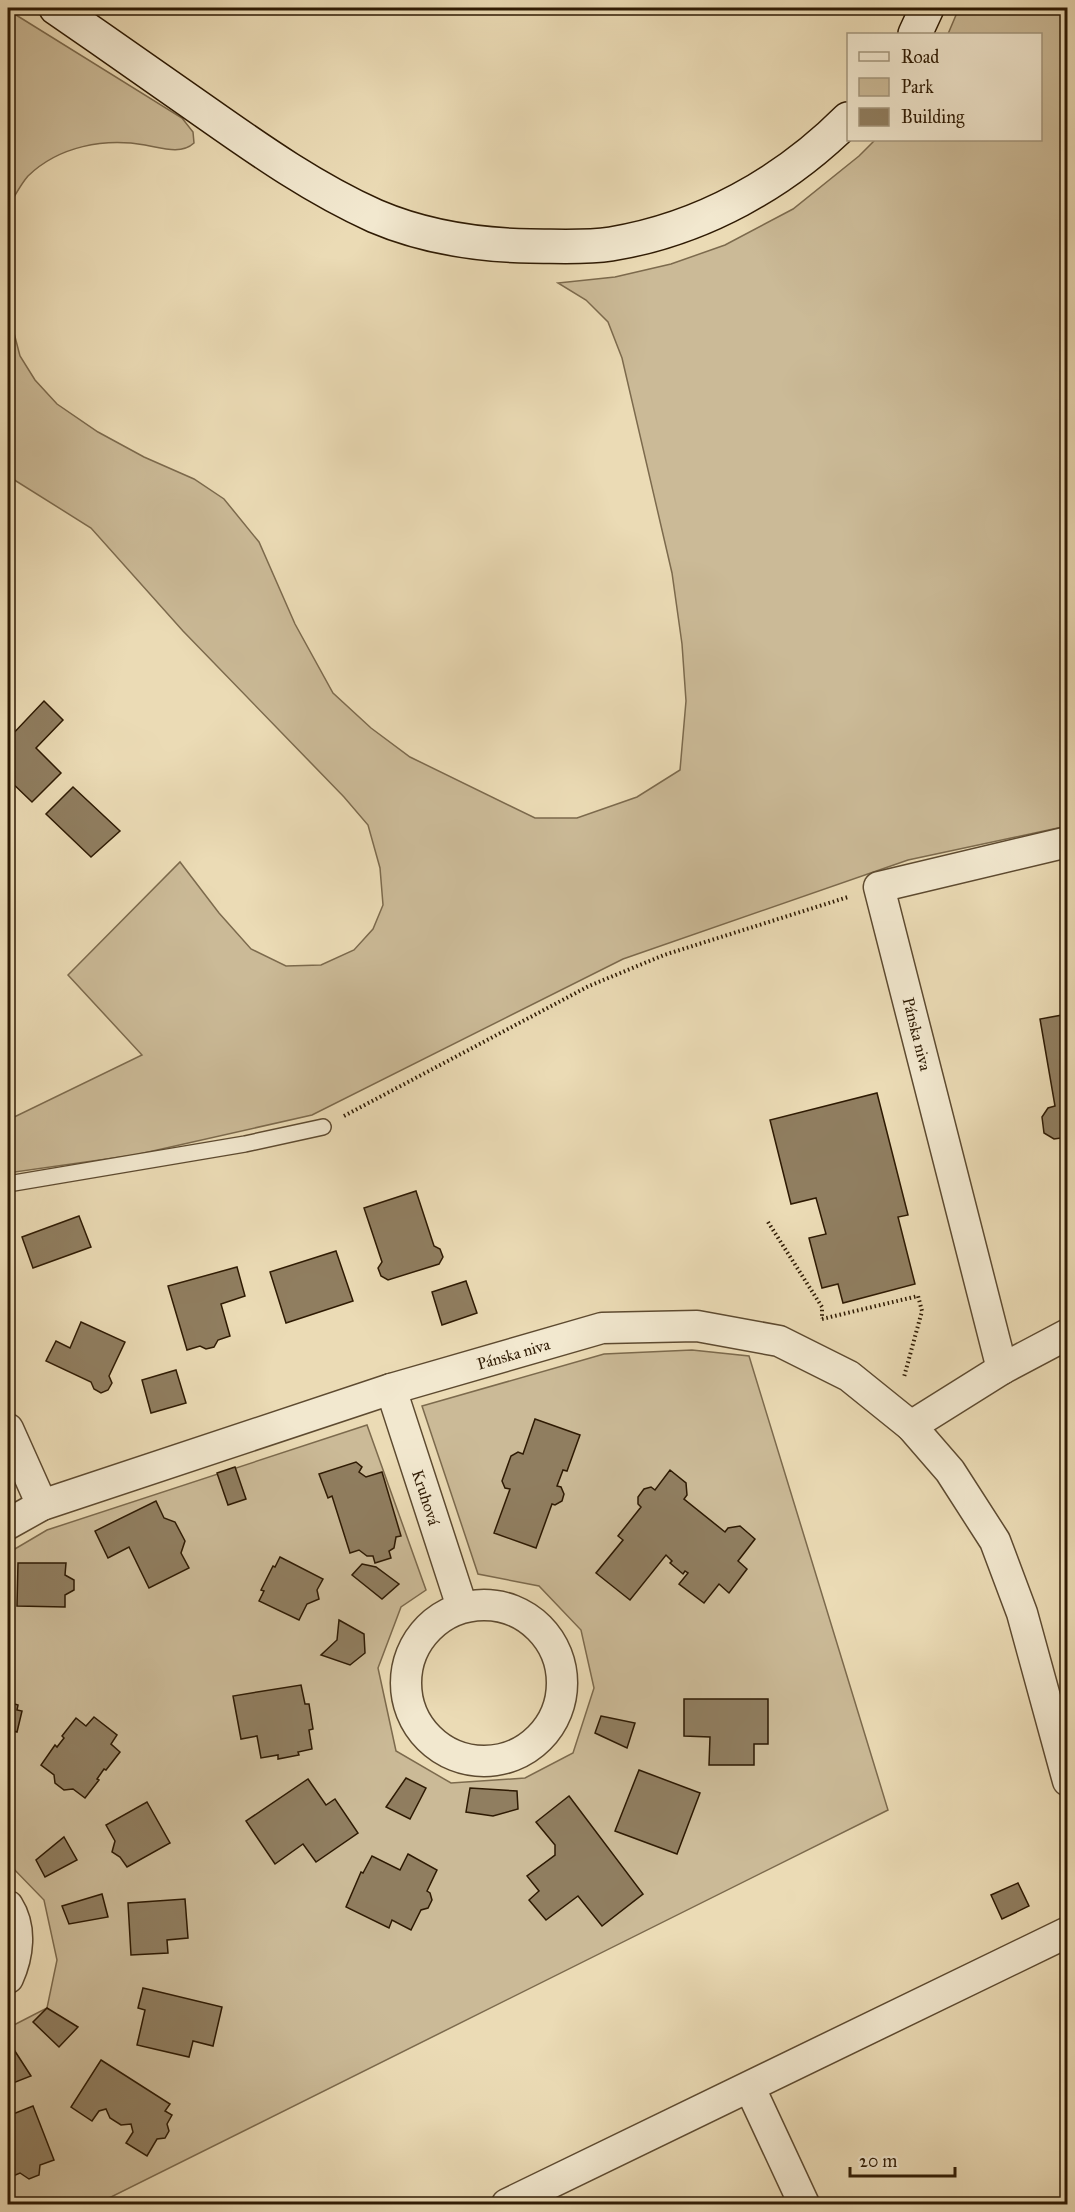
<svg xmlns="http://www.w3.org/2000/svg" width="1075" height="2212" viewBox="0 0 1075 2212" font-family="'IM FELL Great Primer',serif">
<rect width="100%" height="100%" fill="#ebdbb5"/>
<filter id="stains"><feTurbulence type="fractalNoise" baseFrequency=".00333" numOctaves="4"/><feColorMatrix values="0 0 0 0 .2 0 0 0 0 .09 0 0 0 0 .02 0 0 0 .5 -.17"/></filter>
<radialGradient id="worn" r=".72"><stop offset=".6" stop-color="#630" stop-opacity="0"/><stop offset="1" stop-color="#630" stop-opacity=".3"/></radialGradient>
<g fill="#cbba97" stroke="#7c6a4d" stroke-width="1.5">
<polygon points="959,8 1067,8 1067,826 908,860 623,959 312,1115 135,1155 8,1173 8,1120 142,1055 68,975 180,862 219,913 251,949 286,966 321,965 354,950 373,929 383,905 380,868 368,825 344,797 183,631 91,528 8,476 8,310 20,356 35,380 57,404 98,432 144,457 194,479 224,499 259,542 295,624 333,693 371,728 410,757 535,818 577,818 637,797 680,770 686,701 682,644 672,573 622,358 608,322 586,300 558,283 615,277 671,264 725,245 793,209 859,156 875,140 1040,140 1040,34 948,34"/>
<path d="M 8,10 L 182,118 L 193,132 L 194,143 C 181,155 162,148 145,145 C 104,138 59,146 28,176 C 20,185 14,198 8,207 Z"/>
<polygon points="692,1350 749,1356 888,1810 97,2204 8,2204 8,2028 47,2008 57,1960 44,1900 8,1863 8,1553 47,1530 367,1425 426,1590 401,1607 378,1668 396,1751 451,1783 525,1778 573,1753 594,1688 581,1630 539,1586 478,1574 422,1406 604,1354"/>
</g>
<g fill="#907e60" stroke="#2e1a03" stroke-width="1.5">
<polygon points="44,701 63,720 36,748 61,773 32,802 8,779 8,739"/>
<polygon points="73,787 120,831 91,857 46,814"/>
<polygon points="1068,1014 1068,1137 1054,1139 1044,1133 1042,1117 1048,1108 1055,1106 1040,1019"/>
<polygon points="877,1093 908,1215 898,1217 915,1284 843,1303 838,1284 822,1288 809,1238 826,1234 816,1198 791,1204 770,1120"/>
<polygon points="416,1191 434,1246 440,1249 443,1257 439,1264 388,1280 381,1276 378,1268 382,1262 364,1208"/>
<polygon points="79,1216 91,1247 33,1268 22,1237"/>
<polygon points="336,1251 353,1301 286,1323 270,1272"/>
<polygon points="237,1267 245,1296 221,1304 230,1336 218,1340 214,1347 206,1349 200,1346 187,1350 168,1286"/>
<polygon points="466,1281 477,1313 442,1325 432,1292"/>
<polygon points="81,1322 125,1342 109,1376 112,1383 108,1390 101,1393 94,1389 91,1382 46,1361 56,1341 70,1348"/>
<polygon points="176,1370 186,1403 151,1413 142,1380"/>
<polygon points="535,1419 580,1435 567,1471 563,1470 557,1486 561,1487 564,1494 562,1501 555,1505 552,1504 536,1548 494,1533 510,1489 505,1488 502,1481 511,1456 518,1452 523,1454"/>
<polygon points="356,1462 362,1467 359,1472 366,1477 382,1472 401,1536 396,1537 394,1548 389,1551 391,1558 375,1563 373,1556 367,1556 359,1550 350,1553 332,1496 328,1498 319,1474"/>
<polygon points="235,1467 246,1499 228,1505 217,1473"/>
<polygon points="670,1470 686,1483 687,1495 684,1499 725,1532 728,1528 740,1526 755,1539 738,1561 747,1569 729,1593 719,1584 704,1603 679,1584 688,1573 685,1571 683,1574 670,1563 672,1561 666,1555 630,1600 596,1573 623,1540 618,1536 641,1507 638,1504 638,1497 644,1489 651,1487 655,1490"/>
<polygon points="156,1501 164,1518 175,1522 185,1541 181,1553 189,1568 149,1588 129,1547 108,1558 95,1531"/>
<polygon points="280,1557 323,1579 317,1590 319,1599 307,1604 299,1620 259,1601 264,1591 261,1590 273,1566 275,1567"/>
<polygon points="18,1563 66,1563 65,1575 74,1580 74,1590 65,1595 65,1607 17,1606"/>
<polygon points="362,1564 376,1567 399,1584 382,1599 352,1575"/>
<polygon points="339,1620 364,1634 365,1653 350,1665 321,1655 337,1640"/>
<polygon points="301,1685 305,1704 309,1704 313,1729 309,1730 312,1749 298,1752 299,1755 278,1759 278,1755 261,1758 257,1736 241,1739 233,1696"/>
<polygon points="684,1699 768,1699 768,1744 754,1744 754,1765 709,1765 710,1737 684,1736"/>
<polygon points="8,1700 8,1702 18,1705 17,1710 22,1711 17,1732 13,1731 8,1752"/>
<polygon points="601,1716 635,1723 627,1748 595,1733"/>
<polygon points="94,1717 117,1735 111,1744 120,1752 106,1770 104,1769 97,1779 99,1780 85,1798 73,1789 64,1790 55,1783 54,1775 41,1765 55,1745 57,1747 64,1738 62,1736 76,1718 86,1726"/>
<polygon points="639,1770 700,1793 677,1854 615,1831"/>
<polygon points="406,1778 426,1788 410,1819 386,1807"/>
<polygon points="308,1779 326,1805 335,1799 358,1833 316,1862 303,1844 275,1864 246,1821"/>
<polygon points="470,1788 517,1791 518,1809 493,1816 466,1812"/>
<polygon points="569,1796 643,1894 602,1926 578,1896 546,1920 529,1900 539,1891 527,1876 555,1855 555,1845 536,1822"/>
<polygon points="147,1802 170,1843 127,1867 120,1857 112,1852 115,1841 106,1825"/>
<polygon points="64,1837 77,1860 45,1877 36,1860"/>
<polygon points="408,1854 437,1870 427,1891 430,1893 432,1900 428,1908 421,1910 411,1930 392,1920 389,1928 346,1907 361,1872 363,1873 372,1856 400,1870"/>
<polygon points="1018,1883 1029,1906 1002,1919 991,1895"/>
<polygon points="102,1894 108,1917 69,1924 62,1906"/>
<polygon points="185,1899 188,1938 167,1940 168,1953 131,1955 128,1903"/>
<polygon points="143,1988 222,2007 213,2046 193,2041 189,2057 137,2045 145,2010 138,2008"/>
<polygon points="47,2008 78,2027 59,2047 33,2022"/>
<polygon points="11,2045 31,2076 8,2085 8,2046"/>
<polygon points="101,2060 170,2104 165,2111 172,2115 167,2124 169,2131 165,2138 157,2139 147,2156 126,2143 133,2132 131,2124 121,2125 110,2118 106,2109 99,2111 92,2121 71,2107"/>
<polygon points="33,2106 54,2160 40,2165 39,2175 29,2179 20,2173 8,2178 8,2116"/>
</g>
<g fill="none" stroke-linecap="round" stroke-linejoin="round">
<g stroke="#5d4a30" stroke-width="18">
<polyline id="lane" points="8,1184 245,1144 323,1127"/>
</g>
<g stroke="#5d4a30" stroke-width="33">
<g id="street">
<polyline points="1002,1369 879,887 1068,842"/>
<path id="s1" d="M 391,1389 L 462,1607"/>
<polyline points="911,1426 950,1471 995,1541 1022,1613 1068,1781"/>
<polyline points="8,1429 42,1505"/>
<path id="s2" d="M 8,1524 L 42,1505 L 391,1389 L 602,1328 L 697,1326 L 779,1341 L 849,1376 L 911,1426 L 1002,1369 L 1068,1334"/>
<circle cx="484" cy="1683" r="78"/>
<path d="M 8,1906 C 22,1928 18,1956 8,1978"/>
<polyline points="750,2088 804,2204"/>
<polyline points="507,2204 1068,1932"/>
</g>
</g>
<g stroke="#2e1a03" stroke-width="36">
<g id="secondary">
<path d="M 56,8 C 107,43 158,79 208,114 C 262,152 315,189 375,216 C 424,237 476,245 530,246 C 557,246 584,248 611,244 C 702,229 784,183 848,119"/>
<polyline points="915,34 927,8"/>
</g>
</g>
<g stroke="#2e1a03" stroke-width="4" stroke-dasharray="1.5 3" stroke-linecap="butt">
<polyline points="344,1116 589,986 664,955 848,897"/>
<polyline points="768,1222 822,1307 822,1319"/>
<polyline points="822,1319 918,1296 922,1311 904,1377"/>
</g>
<use href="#lane" stroke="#f2e8cf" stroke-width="15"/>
<use href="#street" stroke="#f2e8cf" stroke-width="30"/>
<use href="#secondary" stroke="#f2e8cf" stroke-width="33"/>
</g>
<g text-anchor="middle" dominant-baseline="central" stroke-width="6" stroke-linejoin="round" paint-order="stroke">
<g font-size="16" fill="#2e1a03" stroke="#f2e8cf">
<text transform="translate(917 1034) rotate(76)">Pánska niva</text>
<text stroke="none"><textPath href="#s2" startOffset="534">Pánska niva</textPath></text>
<text stroke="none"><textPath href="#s1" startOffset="114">Kruhová</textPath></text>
</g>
</g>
<rect width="1075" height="2212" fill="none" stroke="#ebdbb5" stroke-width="30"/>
<rect x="9" y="9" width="1057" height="2194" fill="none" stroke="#2e1a03" stroke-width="3"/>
<rect x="15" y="15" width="1045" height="2182" fill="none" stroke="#2e1a03" stroke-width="1.5"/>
<rect x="847" y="33" width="195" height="108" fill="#f2e8cf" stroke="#a4967d" stroke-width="1.5"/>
<rect x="859" y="52" width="30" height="9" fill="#f2e8cf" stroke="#a4967d" stroke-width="1.5"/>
<text x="901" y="63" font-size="18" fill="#2e1a03">Road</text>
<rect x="859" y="78" width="30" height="18" fill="#cbba97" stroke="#a4967d" stroke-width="1.5"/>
<text x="901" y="93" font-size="18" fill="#2e1a03">Park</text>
<rect x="859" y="108" width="30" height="18" fill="#907e60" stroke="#a4967d" stroke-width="1.5"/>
<text x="901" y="123" font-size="18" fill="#2e1a03">Building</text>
<path d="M850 2167v9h105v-9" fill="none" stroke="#2e1a03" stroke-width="3"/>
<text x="859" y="2167" font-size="18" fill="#2e1a03" stroke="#f2e8cf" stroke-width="4.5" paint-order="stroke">20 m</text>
<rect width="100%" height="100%" filter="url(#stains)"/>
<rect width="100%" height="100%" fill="url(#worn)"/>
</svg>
